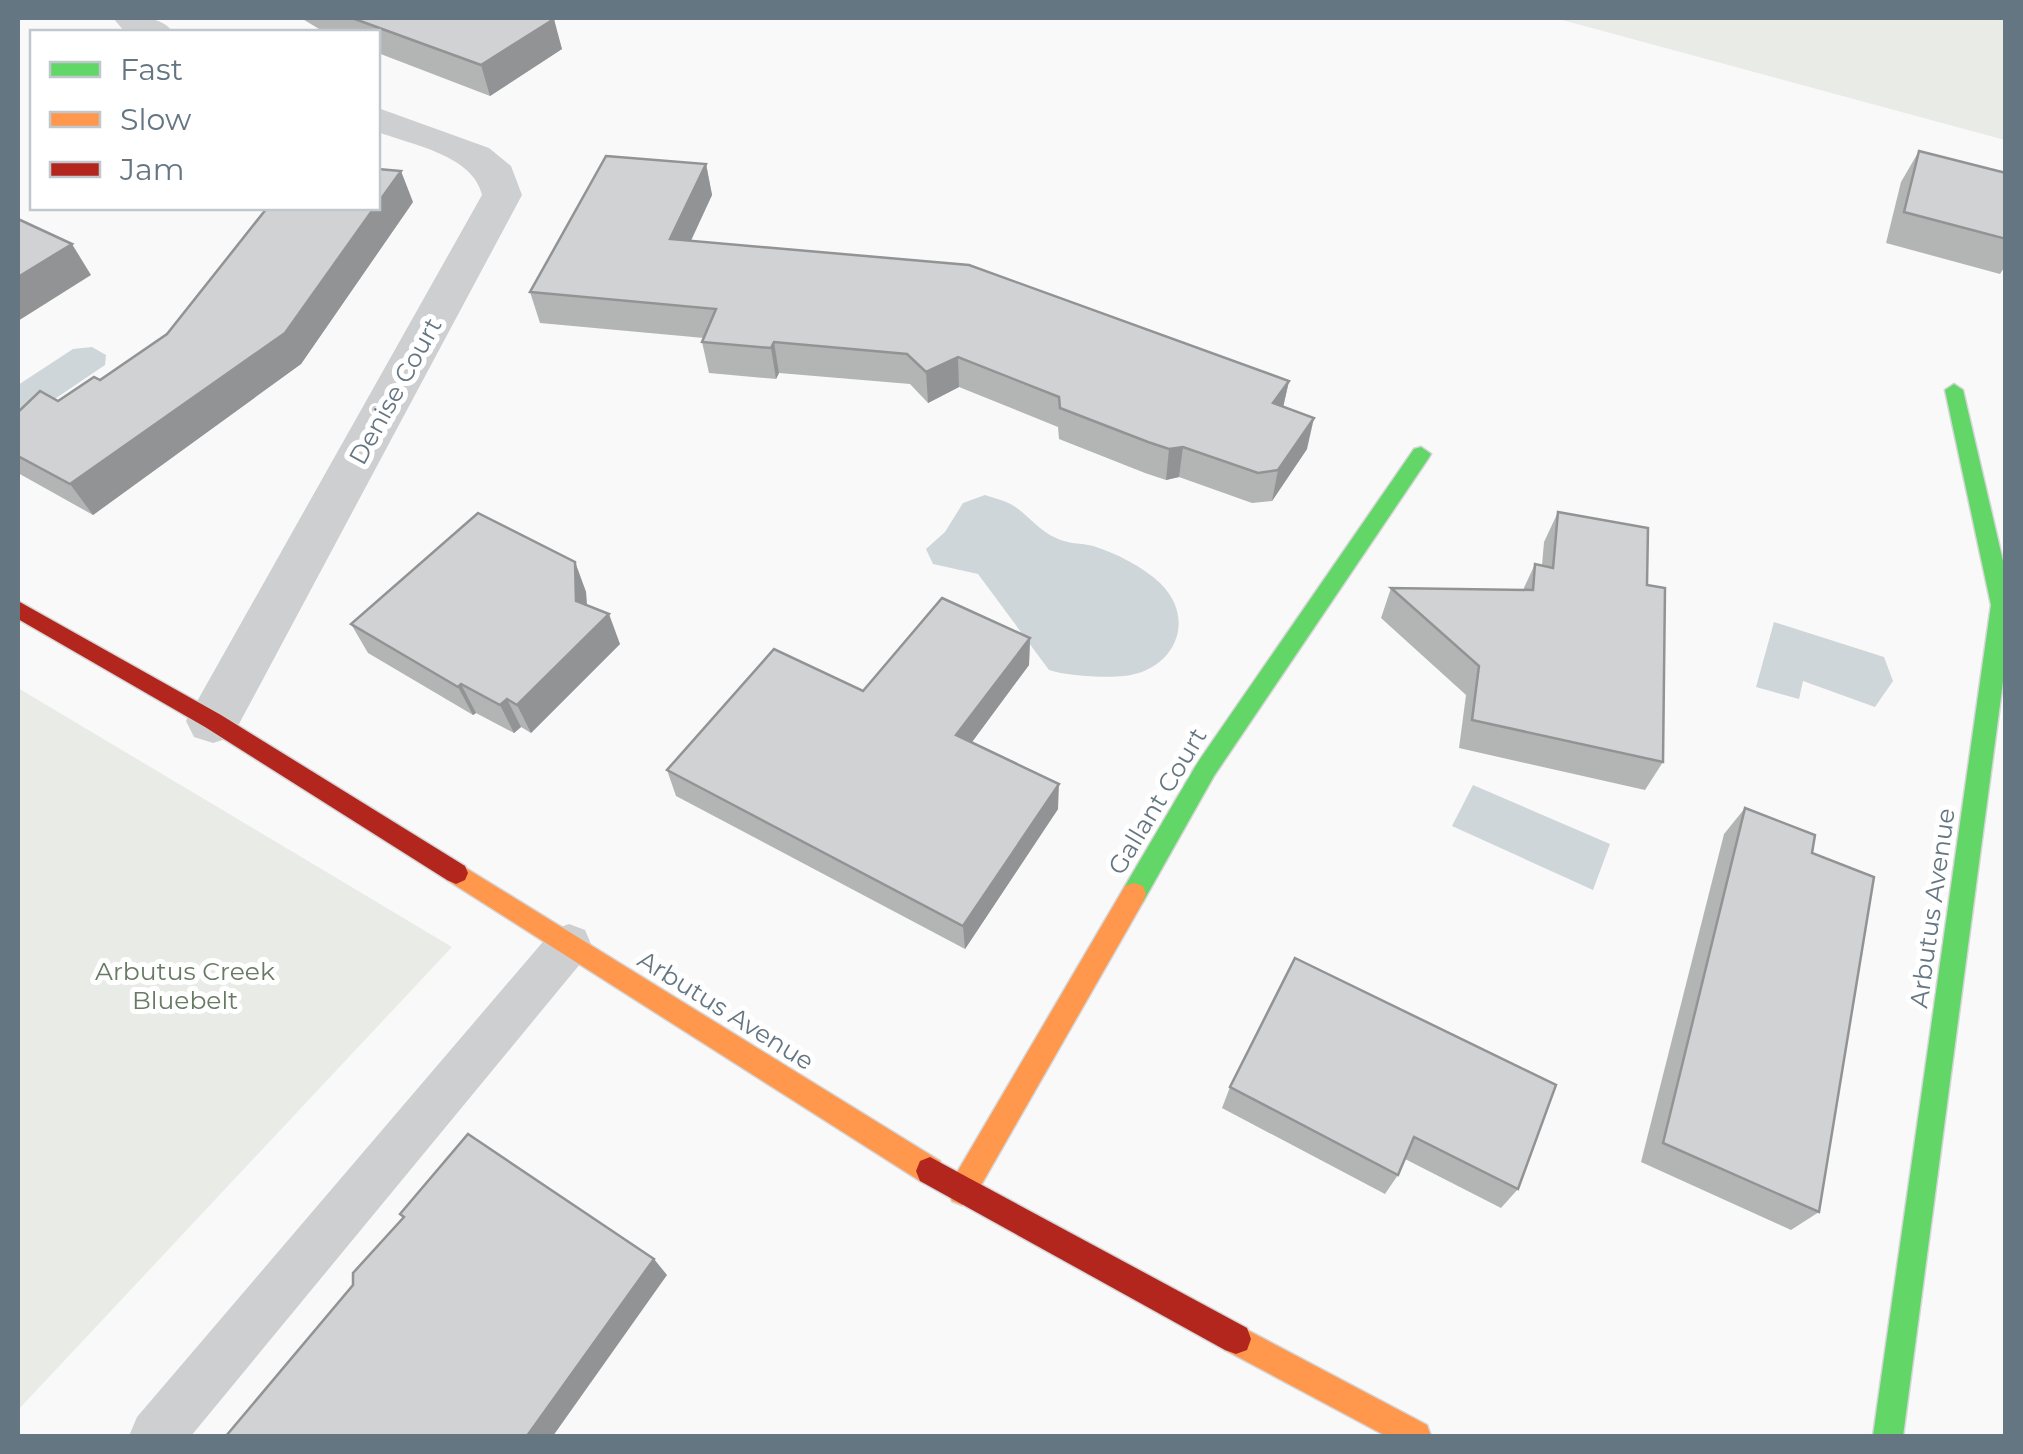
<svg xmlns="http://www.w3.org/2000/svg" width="2023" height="1454" viewBox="0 0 2023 1454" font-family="Montserrat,sans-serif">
<rect width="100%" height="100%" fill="#f9f9f9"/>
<g fill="#e8ebe6">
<polygon points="1555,18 2005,18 2005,140"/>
<polygon points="18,688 452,947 18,1410"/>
</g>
<g fill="#ced6d9">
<polygon points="92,347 106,355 105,365 43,407 18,408 18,385 73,349"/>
<path d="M 985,495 C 994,498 1006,501 1014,506 C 1029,516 1038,530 1056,538 C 1068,544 1081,543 1093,546 C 1116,553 1143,567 1160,583 C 1198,620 1174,671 1124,676 C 1105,678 1066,676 1049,670 L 978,574 L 933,564 L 926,549 L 945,532 L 963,503 Z"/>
<polygon points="1774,622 1884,657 1893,681 1875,707 1803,681 1799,699 1756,687"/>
<polygon points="1473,785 1610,844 1593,890 1452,826"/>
</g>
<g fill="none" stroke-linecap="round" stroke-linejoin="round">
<g stroke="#d5d6d7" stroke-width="3">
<g id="fast">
<polygon points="1954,384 1963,390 2006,574 2006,659 1903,1436 1873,1436 1991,605 1945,390"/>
<polygon points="1421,447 1431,454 1428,459 1214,776 1143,902 1134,905 1125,902 1122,894 1125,886 1198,762 1414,449"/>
</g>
</g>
<g stroke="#d5d6d7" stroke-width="3">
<g id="slow">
<polygon points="456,862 940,1161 944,1171 940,1181 930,1185 920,1181 447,880 444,873 447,866"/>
<polygon points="1134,883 1143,886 1146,894 1143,902 972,1201 962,1205 952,1201 948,1191 952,1181 1125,886"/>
<polygon points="1236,1324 1427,1425 1431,1436 1386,1436 1225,1350 1221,1339 1225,1328"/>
</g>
</g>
<g stroke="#d5d6d7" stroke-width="3">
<g id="jam">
<polygon points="18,601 221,715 465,866 468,873 465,880 456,884 447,880 205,727 18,619"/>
<polygon points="930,1157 1247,1328 1251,1339 1247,1350 1236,1354 1225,1350 920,1181 916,1171 920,1161"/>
</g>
</g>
<polygon fill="#cecfd0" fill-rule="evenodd" points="569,924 585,930 591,944 585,958 191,1436 129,1436 137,1417 553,930"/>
<g fill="#cecfd0" fill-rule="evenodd">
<path d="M 113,18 C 133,17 160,14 173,32 L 125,32 Z"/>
<path d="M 378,108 L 489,148 L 511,166 L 522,195 L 232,737 L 213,743 L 194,737 L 186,721 L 482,195 C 473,155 412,145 378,132 Z"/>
</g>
<use href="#fast" fill="#63d668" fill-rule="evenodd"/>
<use href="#slow" fill="#ff974d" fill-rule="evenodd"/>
<use href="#jam" fill="#b3261e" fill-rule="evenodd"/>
</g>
<g fill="#b3b5b5">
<polygon points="301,18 549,18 562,49 490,96 378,53 378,32 324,32"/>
<polygon points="1919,151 2006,173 2006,265 2000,274 1886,243 1901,182"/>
<polygon points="706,164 712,195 691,241 1289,381 1283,407 1307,449 1272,501 1252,503 1179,477 1166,480 1145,473 1059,439 1058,427 959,387 928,403 910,384 779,373 776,379 709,373 702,342 704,338 540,323 530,292"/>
<polygon points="413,202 301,364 93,515 18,473 18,412 58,401 100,380"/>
<polygon points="1558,512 1647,585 1663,762 1645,790 1459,748 1466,695 1381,618 1391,588 1523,590 1535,564 1542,565 1544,542"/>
<polygon points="575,562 586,592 587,605 620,644 531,733 521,727 514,733 476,713 473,715 368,653 351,624"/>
<polygon points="1030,638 1029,665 972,742 1058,809 965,949 676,796 667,770 863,691"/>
<polygon points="1745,808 1812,853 1819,1212 1791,1230 1641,1162 1724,834"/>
<polygon points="1295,958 1518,1189 1501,1208 1405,1159 1398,1175 1385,1194 1222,1108 1230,1087"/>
</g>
<g fill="#929394">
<polygon points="554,19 562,49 490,96 481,65"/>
<polygon points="706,164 712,195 677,270 670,239"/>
<polygon points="401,171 413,202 301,364 93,515 70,484 374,208 378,208 378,203"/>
<polygon points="72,244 91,275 18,321 18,277"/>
<polygon points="774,342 779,373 776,379 771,348"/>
<polygon points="958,357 959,387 928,403 926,372"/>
<polygon points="1289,381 1282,412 1273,403"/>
<polygon points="1314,418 1307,449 1272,501 1278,470"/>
<polygon points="1183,447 1179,477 1166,480 1169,449"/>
<polygon points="575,562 586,592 588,630 576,601"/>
<polygon points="609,614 620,644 531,733 517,705"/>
<polygon points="1030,638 1029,665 958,761 956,735"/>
<polygon points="461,684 476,713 473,715 458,687"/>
<polygon points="507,699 521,727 514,733 500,705"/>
<polygon points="1059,784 1058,809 965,949 963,926"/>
<polygon points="654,1259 667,1275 553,1436 527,1436"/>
</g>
<g fill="#d0d2d3" stroke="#929394" stroke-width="2.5">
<polygon points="352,18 549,18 554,19 481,65"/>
<polygon points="1919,151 2006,173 2006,239 1904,212"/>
<polygon points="606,156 706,164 670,239 969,265 1289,381 1273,403 1314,418 1278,470 1258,473 1183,447 1169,449 1148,442 1060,408 1059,397 958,357 926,372 907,354 774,342 771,348 702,342 716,309 530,292"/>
<polygon points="378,169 401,171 378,203"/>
<polygon points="267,208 374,208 285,333 70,484 18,456 18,412 40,391 58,401 94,377 100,380 167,334"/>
<polygon points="18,219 72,244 18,277"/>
<polygon points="1558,512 1648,528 1647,585 1665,588 1663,762 1472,720 1479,666 1391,588 1533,590 1535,564 1553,568"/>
<polygon points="478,513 575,562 576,601 609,614 517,705 507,699 500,705 461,684 458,687 351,624"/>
<polygon points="942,598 1030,638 956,735 1059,784 963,926 667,770 774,649 863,691"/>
<polygon points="1745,808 1815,835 1812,853 1874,877 1819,1212 1663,1143"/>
<polygon points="1295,958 1556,1085 1518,1189 1414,1137 1398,1175 1230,1087"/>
<polygon points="468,1134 654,1259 527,1436 226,1436 353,1285 353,1273 404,1217 400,1214"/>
</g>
<g text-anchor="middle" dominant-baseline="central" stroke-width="10" stroke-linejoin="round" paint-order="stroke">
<g font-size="25" fill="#657683" stroke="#fff">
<text transform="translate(395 391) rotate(-61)">Denise Court</text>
<text transform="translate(1157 801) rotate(-59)">Gallant Court</text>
<text transform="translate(1932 908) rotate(-82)">Arbutus Avenue</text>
<text transform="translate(726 1010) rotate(32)">Arbutus Avenue</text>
</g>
<g font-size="25" fill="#687a64" stroke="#fff">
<text x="185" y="971">Arbutus Creek<tspan x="185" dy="29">Bluebelt</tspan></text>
</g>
</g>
<rect width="2023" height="1454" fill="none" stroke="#657683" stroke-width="40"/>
<rect x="30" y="30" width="350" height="180" fill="#ffffff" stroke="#c1c8cd" stroke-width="2.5"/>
<rect x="50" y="62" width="50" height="15" fill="#63d668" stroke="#c1c8cd" stroke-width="2.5"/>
<text x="120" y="80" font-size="30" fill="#657683">Fast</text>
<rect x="50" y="112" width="50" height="15" fill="#ff974d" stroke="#c1c8cd" stroke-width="2.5"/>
<text x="120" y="130" font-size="30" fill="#657683">Slow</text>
<rect x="50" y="162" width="50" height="15" fill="#b3261e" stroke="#c1c8cd" stroke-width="2.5"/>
<text x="120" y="180" font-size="30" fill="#657683">Jam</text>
</svg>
